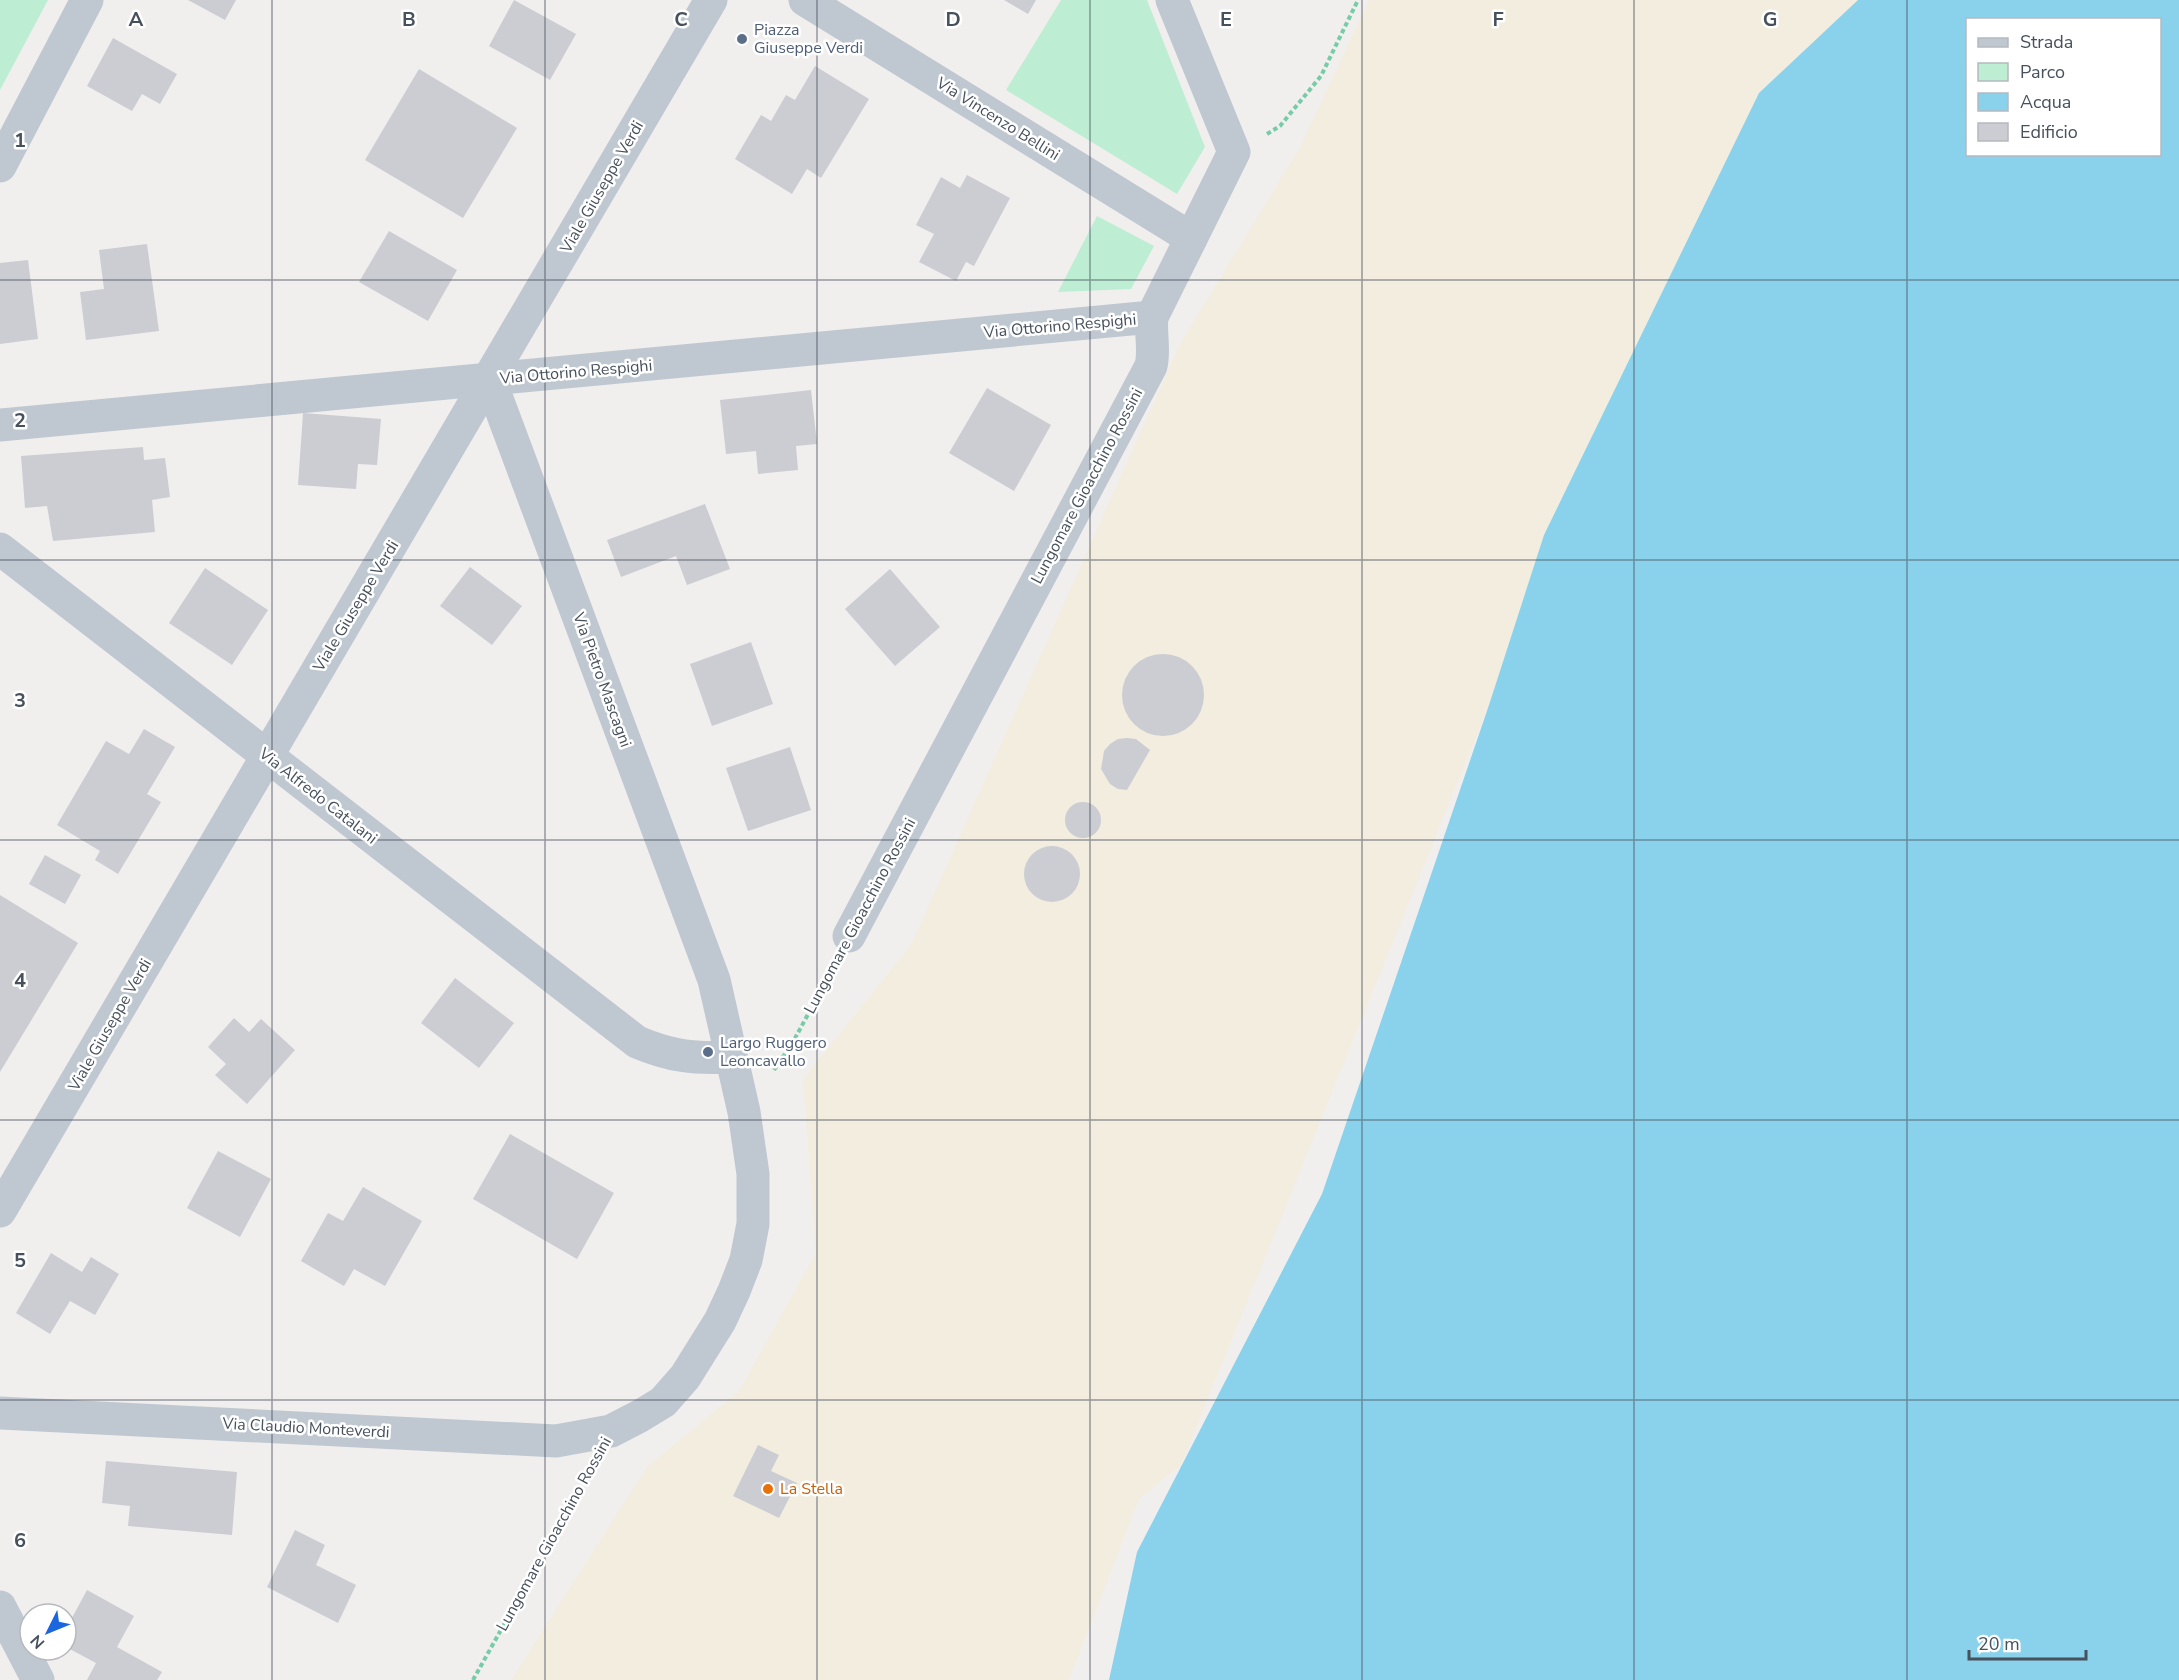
<svg xmlns="http://www.w3.org/2000/svg" width="2179" height="1680" viewBox="0 0 2179 1680" font-family="'Nunito Sans',sans-serif">
<rect width="100%" height="100%" fill="#f1eeee"/>
<g fill="#bdeed3">
<polygon points="0,0 48,0 0,90"/>
<polygon points="1061,0 1147,0 1205,147 1177,194 1006,90"/>
<polygon points="1097,216 1154,246 1131,289 1058,292"/>
</g>
<polygon fill="#f2eddf" points="1369,0 1858,0 1759,93 1489,705 1181,1465 1139,1499 1069,1680 511,1680 647,1467 739,1391 816,1253 803,1079 911,945 1180,344 1300,147"/>
<path fill="#8ad1eb" fill-rule="evenodd" d="M 1858,0 L 2179,0 L 2179,1680 L 1109,1680 L 1137,1552 L 1322,1194 L 1489,705 L 1544,535 L 1759,93 ZM 1968,20 L 2160,20 L 2160,154 L 1968,154 Z"/>
<g fill="#cbcdd3">
<polygon points="188,0 236,0 225,20"/>
<polygon points="514,0 576,34 550,80 489,46"/>
<polygon points="1004,0 1036,0 1028,14"/>
<polygon points="113,38 177,74 160,104 142,94 132,111 87,86"/>
<polygon points="815,66 869,99 821,178 807,169 792,194 735,159 761,115 771,121 786,95 795,100"/>
<polygon points="419,69 517,128 463,218 365,160"/>
<polygon points="967,175 1010,198 974,266 966,262 956,281 919,262 934,234 916,225 941,177 960,188"/>
<polygon points="389,231 457,270 428,321 359,282"/>
<polygon points="147,244 159,331 86,340 80,292 104,289 99,250"/>
<polygon points="28,260 38,339 0,344 0,263"/>
<polygon points="987,388 1051,425 1014,491 949,453"/>
<polygon points="811,390 817,444 796,446 798,470 758,474 756,451 726,454 720,400"/>
<polygon points="303,413 381,419 377,465 358,464 356,489 298,485"/>
<polygon points="143,447 144,460 165,458 170,497 152,500 155,532 53,541 47,506 25,508 21,456"/>
<polygon points="705,504 730,569 687,585 676,556 621,577 607,540"/>
<polygon points="470,567 522,606 492,645 440,606"/>
<polygon points="205,568 268,610 232,665 169,623"/>
<polygon points="890,569 940,627 895,666 845,609"/>
<polygon points="751,642 773,704 712,726 690,664"/>
<circle cx="1163" cy="695" r="41"/>
<polygon points="144,729 175,747 147,794 161,802 118,874 95,860 100,851 57,825 106,741 129,754"/>
<polygon points="1127,738 1136,739 1150,750 1127,790 1118,789 1110,784 1101,769 1104,751 1110,744 1118,739"/>
<polygon points="790,747 811,810 748,831 726,768"/>
<circle cx="1083" cy="820" r="18"/>
<circle cx="1052" cy="874" r="28"/>
<polygon points="45,855 81,875 65,904 29,884"/>
<polygon points="0,895 78,943 0,1072"/>
<polygon points="455,978 514,1023 479,1068 421,1023"/>
<polygon points="234,1018 249,1032 261,1019 295,1050 247,1104 215,1075 226,1064 208,1047"/>
<polygon points="510,1134 614,1193 577,1259 473,1199"/>
<polygon points="218,1151 271,1179 240,1237 187,1208"/>
<polygon points="363,1187 422,1221 385,1286 354,1269 344,1286 301,1261 328,1213 343,1221"/>
<polygon points="51,1253 82,1272 91,1257 119,1274 95,1315 70,1301 50,1334 16,1313"/>
<polygon points="758,1445 779,1455 771,1471 797,1483 779,1518 733,1496"/>
<polygon points="106,1461 237,1472 232,1535 128,1526 130,1506 102,1503"/>
<polygon points="295,1530 325,1545 316,1565 356,1585 338,1623 267,1587"/>
<polygon points="87,1590 134,1616 117,1647 162,1672 157,1680 87,1680 96,1663 66,1647 66,1629"/>
</g>
<g fill="none" stroke-linecap="round" stroke-linejoin="round">
<g stroke="#75cca6" stroke-width="4" stroke-dasharray="4.5 3" stroke-linecap="butt">
<polyline points="1267,134 1280,126 1321,76 1358,0"/>
<polyline points="774,1070 793,1042 833,968"/>
<polyline points="473,1680 588,1474"/>
</g>
<g stroke="#bfc8d0" stroke-width="33">
<polyline points="805,0 1191,238"/>
<polyline points="0,166 87,0"/>
<polyline points="0,425 1152,317"/>
<path d="M 0,549 L 637,1042 C 670,1056 694,1059 730,1057"/>
<path d="M 849,936 L 1151,366 C 1155,350 1150,334 1152,317 L 1234,152 L 1172,0"/>
<polyline points="0,1211 711,0"/>
<polyline points="0,1413 556,1441 611,1431 640,1416 663,1402 685,1377 720,1321 734,1291 746,1260 753,1224 753,1174 744,1112 714,980 490,380"/>
<polyline points="0,1607 38,1680"/>
</g>
</g>
<path fill="none" stroke="#47515c" stroke-width="1.5" stroke-opacity="0.55" d="M 272,0 L 272,1680M 545,0 L 545,1680M 817,0 L 817,1680M 1090,0 L 1090,1680M 1362,0 L 1362,1680M 1634,0 L 1634,1680M 1907,0 L 1907,1680M 0,280 L 2179,280M 0,560 L 2179,560M 0,840 L 2179,840M 0,1120 L 2179,1120M 0,1400 L 2179,1400"/>
<g fill="#5c6f8a" stroke="#fff" stroke-width="2">
<circle cx="742" cy="39" r="6"/>
<circle cx="708" cy="1052" r="6"/>
</g>
<circle fill="#e8710a" stroke="#fff" stroke-width="2" cx="768" cy="1489" r="6"/>
<g text-anchor="middle" dominant-baseline="central" stroke-width="5" stroke-linejoin="round" paint-order="stroke">
<g font-size="16" fill="#4e5e75" stroke="#fff" text-anchor="start">
<text x="754" y="30">Piazza<tspan x="754" dy="18">Giuseppe Verdi</tspan></text>
<text x="720" y="1043">Largo Ruggero<tspan x="720" dy="18">Leoncavallo</tspan></text>
</g>
<g font-size="16" fill="#47515c" stroke="#fff">
<text transform="translate(998 119) rotate(32)">Via Vincenzo Bellini</text>
<text transform="translate(602 187) rotate(-60)">Viale Giuseppe Verdi</text>
<text transform="translate(1060 326) rotate(-5)">Via Ottorino Respighi</text>
<text transform="translate(576 372) rotate(-5)">Via Ottorino Respighi</text>
<text transform="translate(1087 486) rotate(-62)">Lungomare Gioacchino Rossini</text>
<text transform="translate(356 606) rotate(-59)">Viale Giuseppe Verdi</text>
<text transform="translate(602 680) rotate(70)">Via Pietro Mascagni</text>
<text transform="translate(318 796) rotate(38)">Via Alfredo Catalani</text>
<text transform="translate(860 916) rotate(-62)">Lungomare Gioacchino Rossini</text>
<text transform="translate(110 1025) rotate(-60)">Viale Giuseppe Verdi</text>
<text transform="translate(306 1428) rotate(3)">Via Claudio Monteverdi</text>
<text transform="translate(554 1534) rotate(-61)">Lungomare Gioacchino Rossini</text>
</g>
<g font-size="16" fill="#c56008" stroke="#fff" text-anchor="start">
<text x="780" y="1489">La Stella</text>
</g>
</g>
<g font-size="20" text-anchor="middle" font-weight="bold" fill="#47515c" stroke="#fff" stroke-width="5" stroke-linejoin="round" paint-order="stroke">
<text x="136" y="26">A</text>
<text x="409" y="26">B</text>
<text x="681" y="26">C</text>
<text x="953" y="26">D</text>
<text x="1226" y="26">E</text>
<text x="1498" y="26">F</text>
<text x="1770" y="26">G</text>
<text x="20" y="147">1</text>
<text x="20" y="427">2</text>
<text x="20" y="707">3</text>
<text x="20" y="987">4</text>
<text x="20" y="1267">5</text>
<text x="20" y="1547">6</text>
</g>
<rect x="1966" y="18" width="195" height="138" fill="#ffffff" stroke="#b5b9be" stroke-width="1.5"/>
<rect x="1978" y="38" width="30" height="9" fill="#bfc8d0" stroke="#b5b9be" stroke-width="1.5"/>
<text x="2020" y="48" font-size="18" fill="#47515c">Strada</text>
<rect x="1978" y="63" width="30" height="18" fill="#bdeed3" stroke="#b5b9be" stroke-width="1.5"/>
<text x="2020" y="78" font-size="18" fill="#47515c">Parco</text>
<rect x="1978" y="93" width="30" height="18" fill="#8ad1eb" stroke="#b5b9be" stroke-width="1.5"/>
<text x="2020" y="108" font-size="18" fill="#47515c">Acqua</text>
<rect x="1978" y="123" width="30" height="18" fill="#cbcdd3" stroke="#b5b9be" stroke-width="1.5"/>
<text x="2020" y="138" font-size="18" fill="#47515c">Edificio</text>
<g transform="translate(48 1632) rotate(227)"><circle r="28" fill="#ffffff" stroke="#b5b9be" stroke-width="1.5"/>
<path d="M0-4.5L10 22L0 15L-10 22Z" fill="#1b65df"/>
<text y="-9" font-size="16" font-weight="bold" text-anchor="middle" fill="#47515c">N</text>
</g>
<path d="M1969 1650v9h117v-9" fill="none" stroke="#47515c" stroke-width="3"/>
<text x="1978" y="1650" font-size="18" fill="#47515c" stroke="#ffffff" stroke-width="4.5" paint-order="stroke">20 m</text>
</svg>
